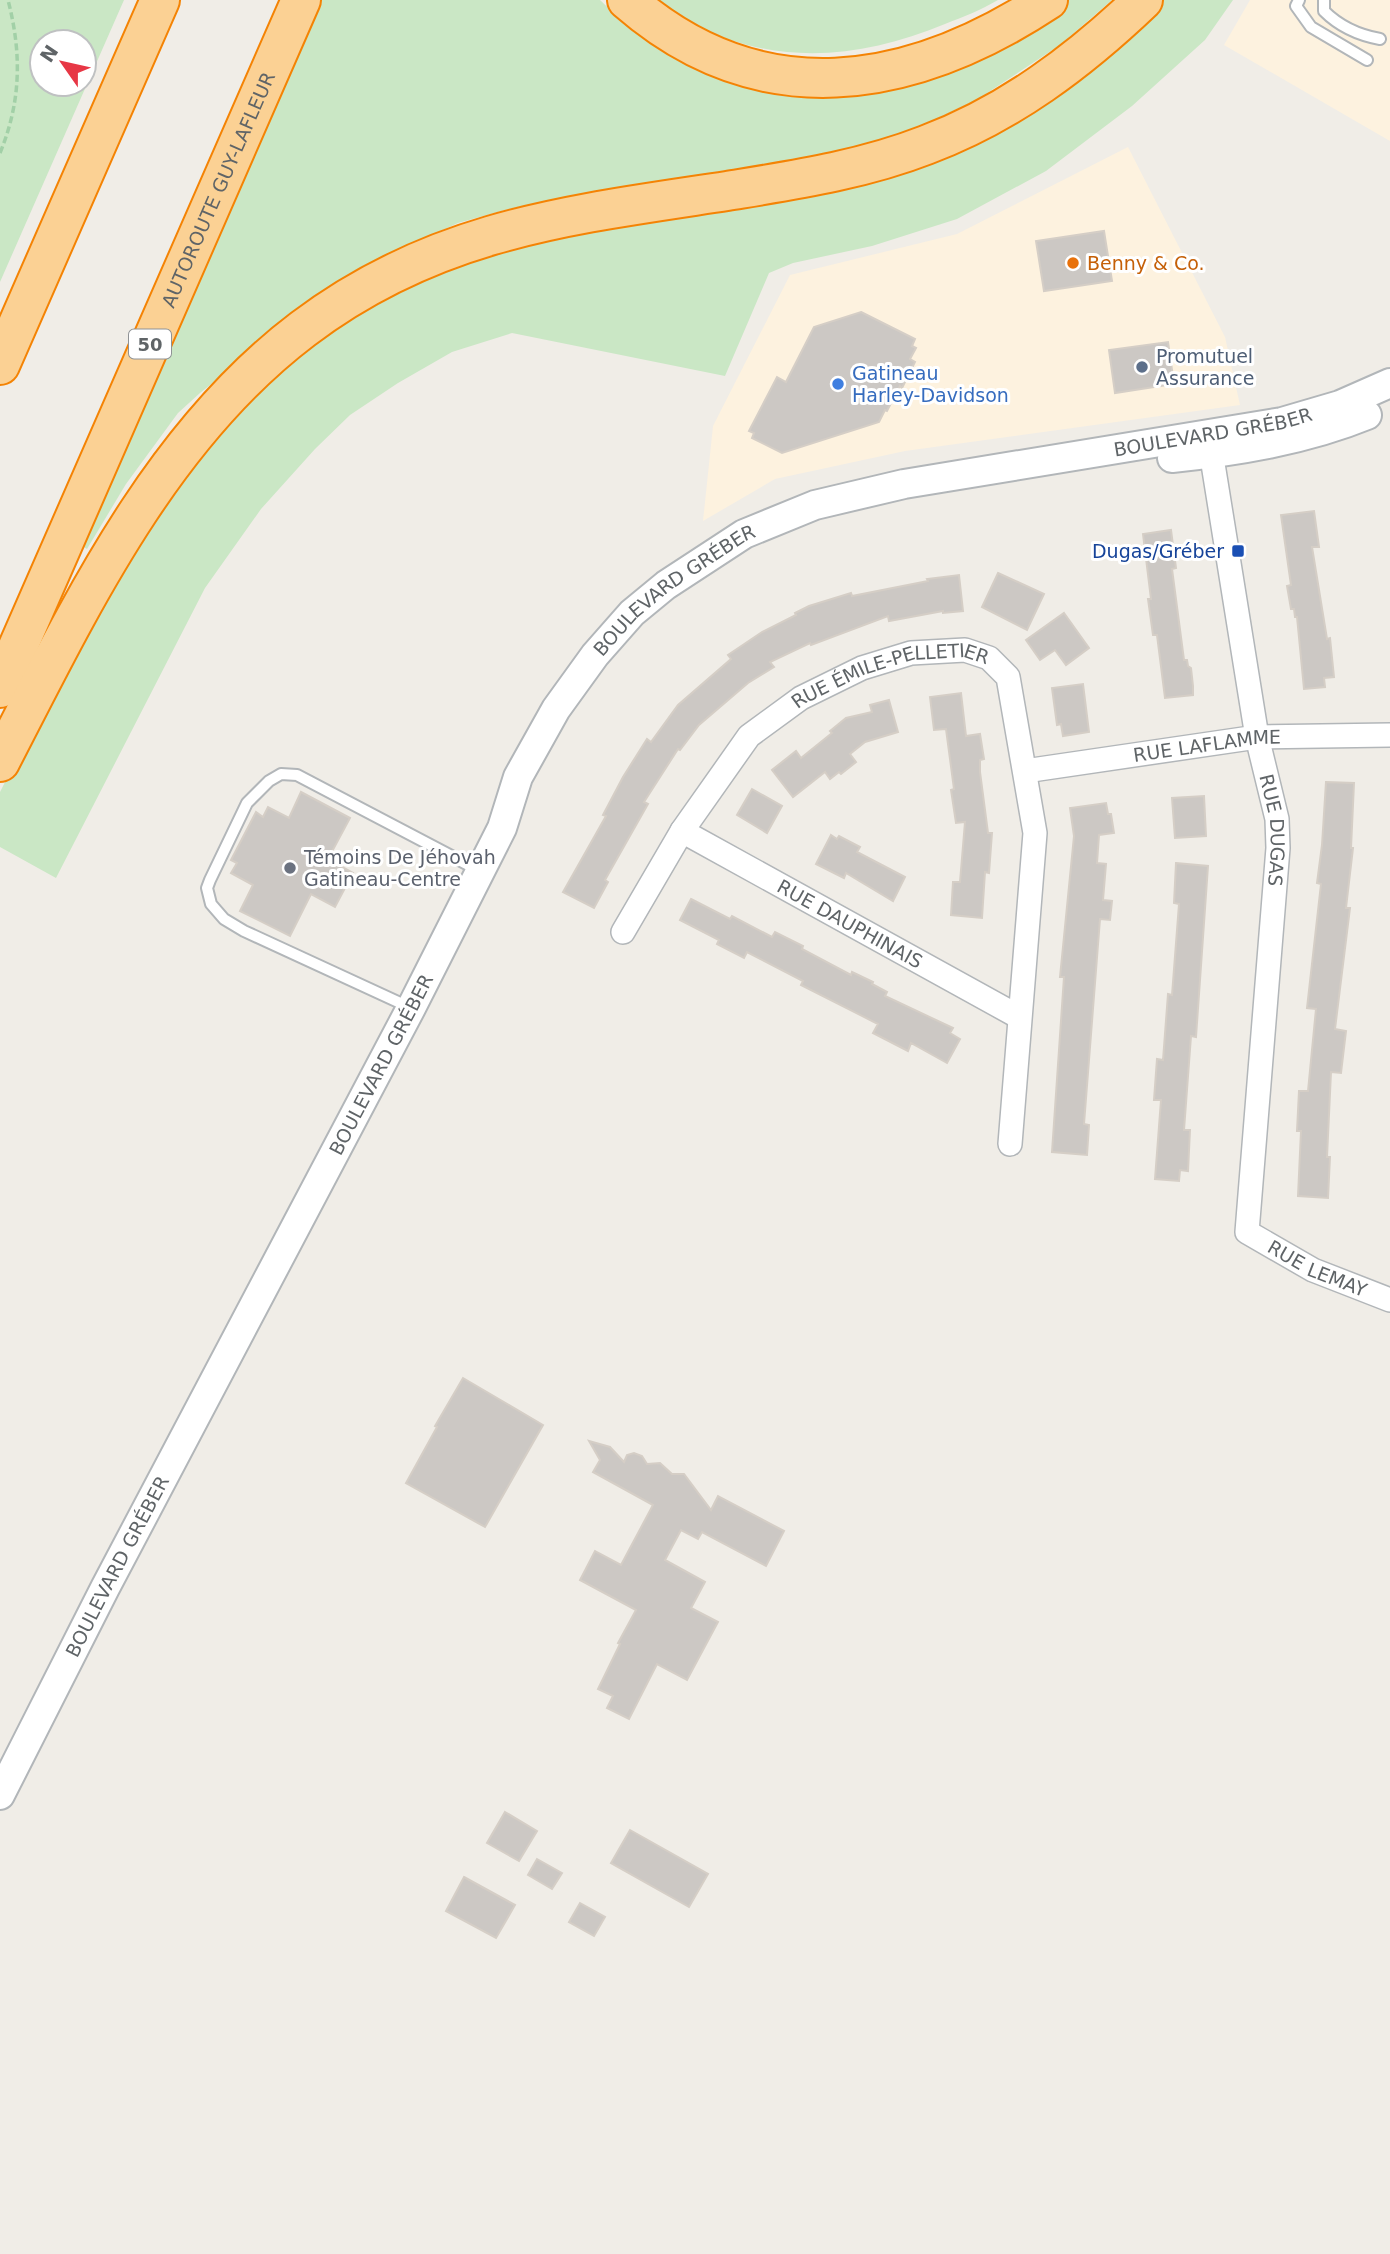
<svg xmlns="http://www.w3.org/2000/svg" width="1390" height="2254" viewBox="0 0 1390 2254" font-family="'DejaVu Sans',sans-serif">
<rect width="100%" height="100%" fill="#f0ede7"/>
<g fill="#fdf2df">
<polygon points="1250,0 1390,0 1390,141 1224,45"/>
<polygon points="1128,147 1225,337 1240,405 905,451 775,479 703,521 713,426 790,275 957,234"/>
</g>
<g fill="#cae7c5" fill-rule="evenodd">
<path d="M 0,0 L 124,0 L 0,282 ZM 42,42 L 84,42 L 84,84 L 42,84 Z"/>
<polygon points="320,0 600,0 630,29 679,60 737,82 800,89 1063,0 1112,0 1060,45 978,99 932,121 889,138 845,151 785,164 562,198 505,210 458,223 373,262 334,286 200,393 178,413 126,484 87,549 81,545"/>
<path d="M 657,0 L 998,0 C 981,10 963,17 945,24 C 862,58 780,67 697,26 C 683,19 670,9 657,0 Z"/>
<polygon points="1164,0 1233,0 1205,40 1132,106 1046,171 957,219 872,246 793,263 769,273 725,376 512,333 452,352 398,383 350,415 315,449 261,509 205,588 56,878 0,847 0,792 58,677 175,485 279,367 370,301 535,236 779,201 1133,35"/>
</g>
<g fill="#ccc8c4" stroke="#d5cec6" stroke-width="2">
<polygon points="1104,231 1112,281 1044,291 1036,241"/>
<polygon points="861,312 915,339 912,346 916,348 910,359 915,362 902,388 900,386 887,411 885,410 879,422 782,453 752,438 754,433 749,431 777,377 786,382 814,327"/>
<polygon points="1168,342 1174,384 1115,393 1109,350"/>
<polygon points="1314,511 1319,547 1312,547 1327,639 1330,638 1334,677 1324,678 1325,687 1304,689 1297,617 1295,617 1294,609 1291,609 1287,586 1291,585 1281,515"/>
<polygon points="1171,530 1176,568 1172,569 1184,660 1187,660 1188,666 1191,668 1193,686 1193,695 1165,698 1157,635 1153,635 1148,599 1151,599 1143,534"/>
<polygon points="998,573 1044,594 1027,630 982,607"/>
<polygon points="959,575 963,611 943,613 943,611 889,621 888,616 811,645 810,643 770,662 774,667 748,683 699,725 680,750 678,749 644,802 648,804 605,880 608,882 594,908 563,892 606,816 603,815 623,777 647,739 651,742 678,705 731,659 728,655 762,632 796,615 795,613 809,606 851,593 852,596 928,581 927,579"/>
<polygon points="1064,613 1089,648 1066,665 1055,650 1040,660 1026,640"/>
<polygon points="1083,684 1089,732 1063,736 1061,724 1057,725 1052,688"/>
<polygon points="961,693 966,736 980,734 984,759 980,760 980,772 988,833 992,833 989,873 985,872 982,918 951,915 953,882 960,882 965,822 956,823 951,790 954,789 946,729 934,730 930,697"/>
<polygon points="889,700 898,732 865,742 850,754 856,762 841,774 839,772 830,779 825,772 793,797 772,770 796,751 801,758 832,733 830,731 846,718 872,712 870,705"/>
<polygon points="1326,782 1354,783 1351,848 1353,848 1346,908 1350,908 1335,1029 1346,1031 1341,1073 1331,1072 1327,1157 1330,1157 1328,1198 1298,1196 1301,1131 1297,1131 1299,1091 1308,1091 1316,1009 1307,1008 1321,884 1317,883 1322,845"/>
<polygon points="752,789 782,806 767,833 737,815"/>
<polygon points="301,792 350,818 328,859 353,873 335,907 311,894 290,936 240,911 253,885 231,873 237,863 231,860 256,812 263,817 268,807 289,818"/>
<polygon points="1204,796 1206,836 1175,838 1172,798"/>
<polygon points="1106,803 1108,814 1111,814 1114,833 1099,835 1097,863 1106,864 1103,900 1112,901 1110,920 1100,919 1084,1124 1089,1125 1087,1155 1052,1152 1064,977 1060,977 1074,836 1070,808"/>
<polygon points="831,835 837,839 839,836 860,847 857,852 905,877 893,901 846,873 844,878 816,864"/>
<polygon points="1176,863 1208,866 1196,1037 1191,1036 1184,1130 1190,1130 1188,1171 1180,1170 1179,1181 1155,1179 1161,1100 1154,1100 1157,1059 1163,1060 1168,994 1172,995 1179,904 1174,903"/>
<polygon points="691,899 730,919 732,916 772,937 775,932 803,946 802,949 851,975 852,972 873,982 872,984 887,992 885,996 953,1028 950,1033 960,1039 947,1063 911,1043 908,1051 873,1033 878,1024 801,985 803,981 747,952 744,958 717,944 719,940 680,920"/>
<polygon points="463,1378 543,1425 485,1527 406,1483 437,1427 435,1426"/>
<polygon points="589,1441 610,1447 624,1462 627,1455 634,1453 642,1456 647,1464 660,1463 672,1474 684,1474 711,1510 718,1496 784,1531 766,1566 702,1532 698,1539 681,1530 665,1560 705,1582 691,1608 718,1622 687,1680 657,1664 629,1719 607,1708 613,1696 598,1689 620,1644 618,1643 636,1610 580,1580 595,1551 621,1565 653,1505 593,1472 600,1460"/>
<polygon points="505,1812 537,1831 519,1861 487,1843"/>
<polygon points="630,1830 708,1874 689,1907 611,1863"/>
<polygon points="537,1859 562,1873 552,1889 528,1875"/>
<polygon points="464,1877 515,1905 496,1938 446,1911"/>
<polygon points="580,1903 605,1917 594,1936 569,1922"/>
</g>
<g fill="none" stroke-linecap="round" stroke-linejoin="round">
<g stroke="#b2b6b9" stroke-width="14">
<g id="service">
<polyline points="1299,0 1296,6 1311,27 1367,60"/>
<path d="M 1324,0 L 1324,11 C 1340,27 1358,35 1380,39"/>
<polyline points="409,1007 244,931 224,919 211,904 207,888 210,880 247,803 269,781 281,774 297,775 480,871"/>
</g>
</g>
<g stroke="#b2b6b9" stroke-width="26">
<g id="minor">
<path id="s1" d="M 1209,439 L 1257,737 L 1277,819 L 1278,848 L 1247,1232 L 1313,1270 L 1390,1300"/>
<path id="s2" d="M 1025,771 L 1257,737 L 1390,735"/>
<path id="s3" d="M 682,831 L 1019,1017"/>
<path id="s4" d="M 623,932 L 682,831 L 749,736 L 801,698 L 862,668 L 911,653 L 965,650 L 989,658 L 1008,677 L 1035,833 L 1010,1144"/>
</g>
</g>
<g stroke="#b2b6b9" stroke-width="32">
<g id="tertiary">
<path d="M 1172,458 C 1238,451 1306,440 1367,415"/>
<path id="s5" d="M 0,1795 L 105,1588 L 411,1008 L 502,828 L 518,777 L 556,709 L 595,655 L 632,613 L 666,585 L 744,534 L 815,505 L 904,484 L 1282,422 L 1340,405 L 1390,383"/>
</g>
</g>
<g stroke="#f48304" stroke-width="42">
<g id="motorway">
<path d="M 627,0 C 760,116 910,91 1048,0"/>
<polyline points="0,365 160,0"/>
<path id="s6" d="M 0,688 L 301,0"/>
<path d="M 0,762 C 80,607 160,437 303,329 C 435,229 569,215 727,191 C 794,180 862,170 926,145 C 1009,114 1079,61 1143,0"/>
</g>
</g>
<path stroke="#a2d0a7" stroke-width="3.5" stroke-dasharray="7 3.5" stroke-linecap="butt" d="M 0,153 C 21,102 22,54 8,0"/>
<use href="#service" stroke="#fff" stroke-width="10"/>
<use href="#minor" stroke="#fff" stroke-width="23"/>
<use href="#tertiary" stroke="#fff" stroke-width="28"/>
<use href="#motorway" stroke="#fbd194" stroke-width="38"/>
</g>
<circle fill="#e8710a" stroke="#fff" stroke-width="2.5" cx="1073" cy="263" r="7"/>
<circle fill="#5c6f8a" stroke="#fff" stroke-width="2.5" cx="1142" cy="367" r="7"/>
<circle fill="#3f7fe0" stroke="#fff" stroke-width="2.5" cx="838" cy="384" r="7"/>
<rect fill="#1a4fb4" stroke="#fff" stroke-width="2.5" x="1231" y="544" width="14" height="14" rx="3.5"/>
<circle fill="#6b7280" stroke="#fff" stroke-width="2.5" cx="290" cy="868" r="7"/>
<g text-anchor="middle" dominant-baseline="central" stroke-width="6" stroke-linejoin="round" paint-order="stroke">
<rect fill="#fff" stroke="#8f9295" stroke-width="2" x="129" y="329.5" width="42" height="29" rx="5"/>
<g font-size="18" font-weight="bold" fill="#5f6467">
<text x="150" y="344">50</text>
</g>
<g font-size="19" fill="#5f6467" stroke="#fff">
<text stroke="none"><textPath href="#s6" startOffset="544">AUTOROUTE GUY-LAFLEUR</textPath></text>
<text stroke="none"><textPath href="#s5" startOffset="1962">BOULEVARD GRÉBER</textPath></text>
<text stroke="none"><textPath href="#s5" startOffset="1391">BOULEVARD GRÉBER</textPath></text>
<text stroke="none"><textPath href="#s4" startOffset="392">RUE ÉMILE-PELLETIER</textPath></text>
<text stroke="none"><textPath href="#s2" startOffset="184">RUE LAFLAMME</textPath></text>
<text stroke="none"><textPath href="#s1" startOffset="397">RUE DUGAS</textPath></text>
<text stroke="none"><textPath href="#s3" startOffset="192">RUE DAUPHINAIS</textPath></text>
<text stroke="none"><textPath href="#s5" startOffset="824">BOULEVARD GRÉBER</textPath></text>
<text stroke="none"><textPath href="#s1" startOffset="880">RUE LEMAY</textPath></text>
<text stroke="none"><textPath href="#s5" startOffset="257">BOULEVARD GRÉBER</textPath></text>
</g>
<g font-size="19" fill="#c56008" stroke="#fff" text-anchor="start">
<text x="1087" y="263">Benny &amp; Co.</text>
</g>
<g font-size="19" fill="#4e5e75" stroke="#fff" text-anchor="start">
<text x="1156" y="356">Promutuel<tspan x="1156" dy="22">Assurance</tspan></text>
</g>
<g font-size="19" fill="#366cbe" stroke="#fff" text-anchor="start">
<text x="852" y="373">Gatineau<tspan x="852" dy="22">Harley-Davidson</tspan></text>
</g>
<g font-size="19" fill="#164399" stroke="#fff" text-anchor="end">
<text x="1224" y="551">Dugas/Gréber</text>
</g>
<g font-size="19" fill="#5b616d" stroke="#fff" text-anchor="start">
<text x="304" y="857">Témoins De Jéhovah<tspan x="304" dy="22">Gatineau-Centre</tspan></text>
</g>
</g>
<g transform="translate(63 63) rotate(304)"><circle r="33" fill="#ffffff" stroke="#bfc1c2" stroke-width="2"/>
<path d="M0-5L12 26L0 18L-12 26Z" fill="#e73745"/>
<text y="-10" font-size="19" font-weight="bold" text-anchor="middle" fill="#5f6467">N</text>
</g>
</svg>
